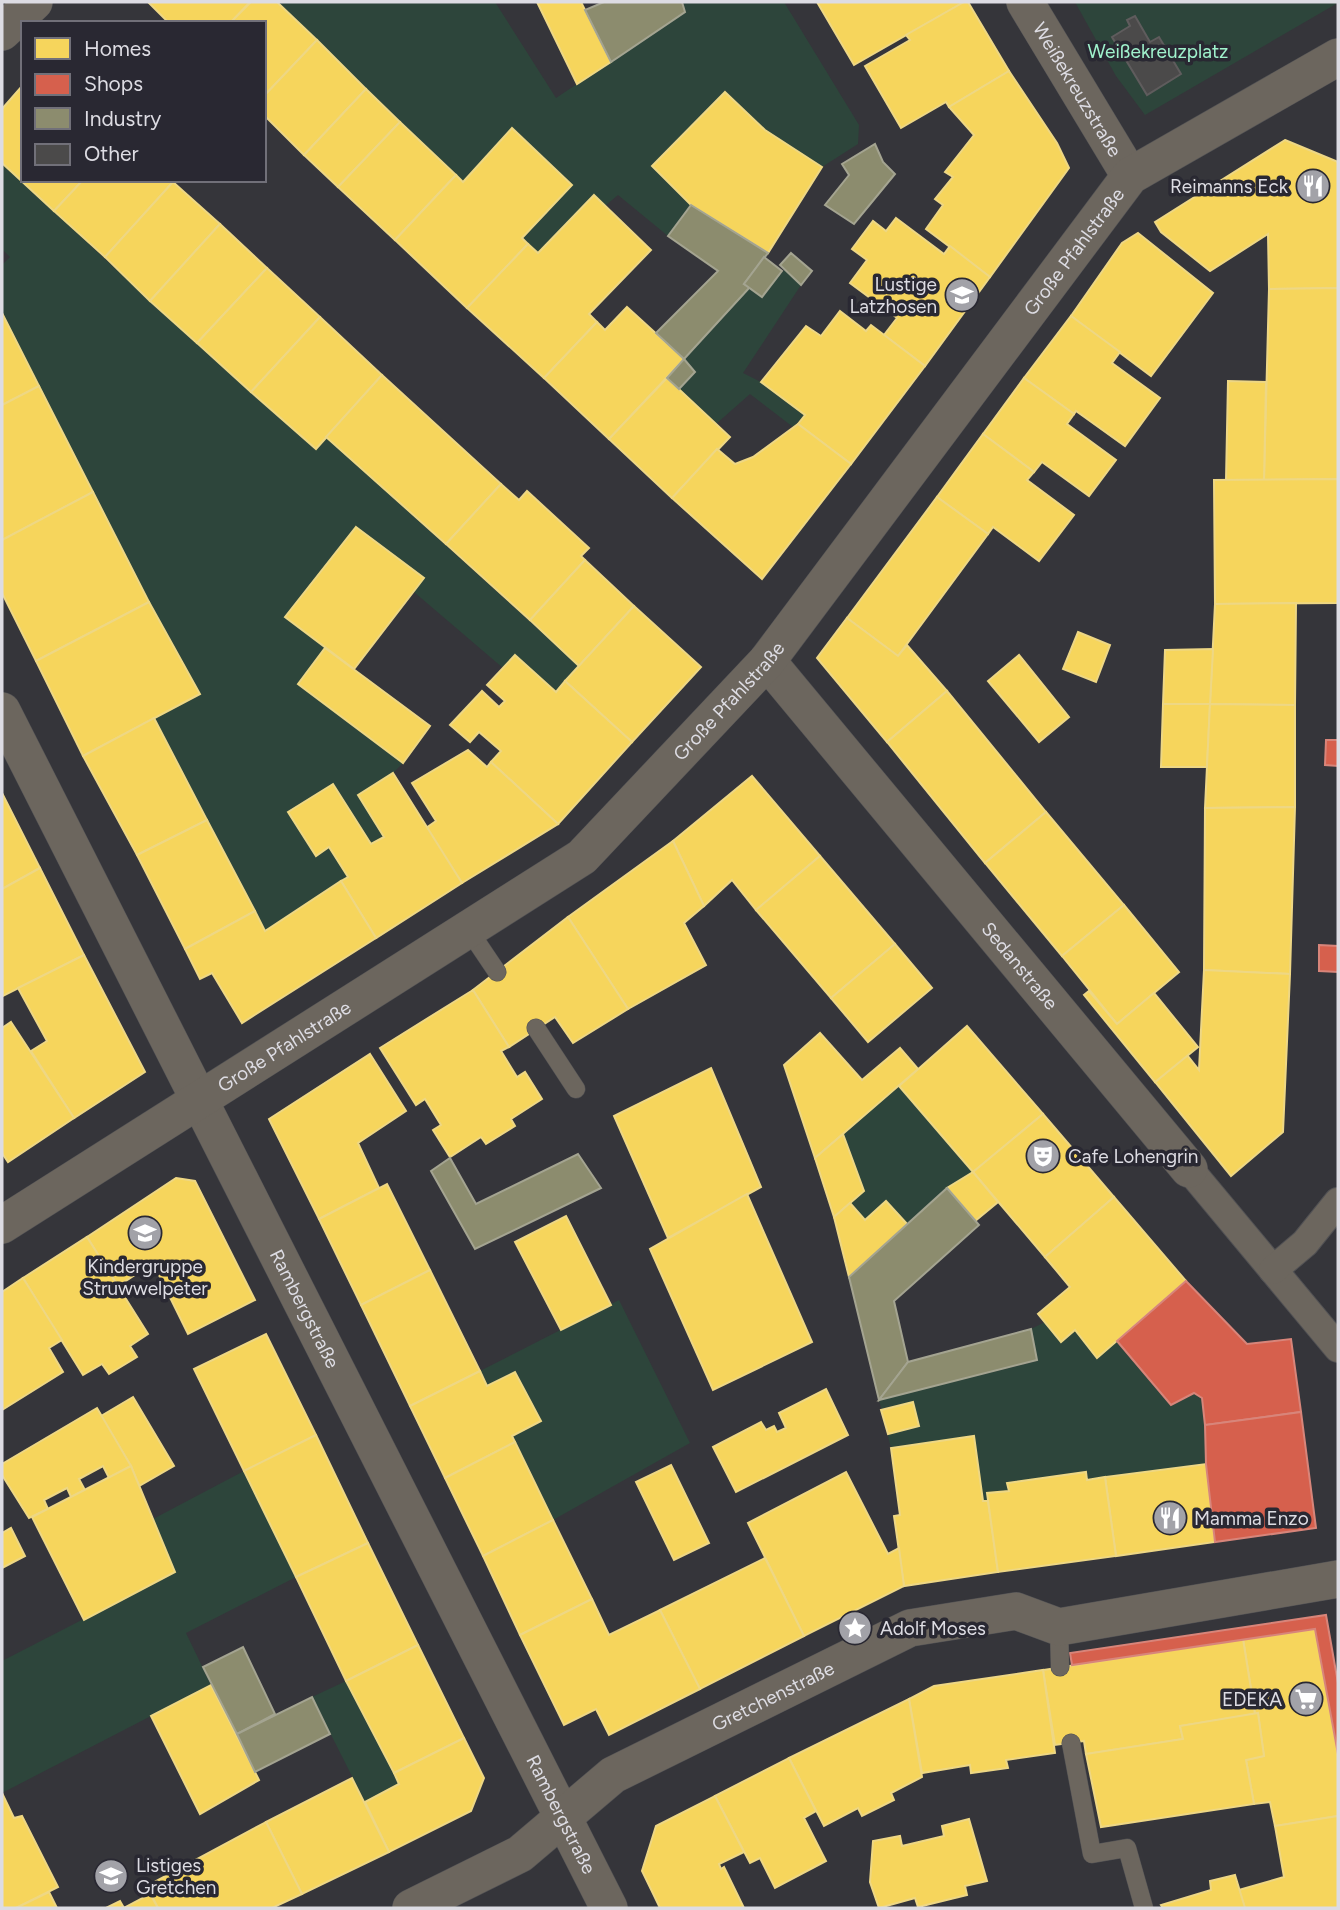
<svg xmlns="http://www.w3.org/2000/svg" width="1340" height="1910" viewBox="0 0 1340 1910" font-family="Figtree,sans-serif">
<rect width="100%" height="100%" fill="#35353a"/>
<g fill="#2d453b">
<polygon points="277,2 495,2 556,98 685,12 682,2 784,2 859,125 858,144 822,167 765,130 725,92 653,166 691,205 668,236 618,195 605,206 594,195 538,253 522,238 572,184 512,128 463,182"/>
<polygon points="1075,2 1336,2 1336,4 1145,115 1116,76"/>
<polygon points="2,163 150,301 315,449 326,437 579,666 556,692 515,655 503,668 414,592 424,578 356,527 285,617 325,648 298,684 403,763 393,773 359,795 384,837 371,844 289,812 316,856 329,847 348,877 265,931 154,718 199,694 149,602 2,313 2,265 10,257 2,249"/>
<polygon points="785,269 801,285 743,373 761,382 805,415 793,427 750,394 716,424 679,389 695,372 684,359 750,287 762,296"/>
<polygon points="899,1086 973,1172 908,1225 886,1201 865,1220 850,1203 864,1191 843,1134"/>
<polygon points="619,1300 690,1443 553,1520 512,1436 540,1421 516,1372 487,1386 480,1371"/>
<polygon points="1045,1322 1061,1342 1075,1330 1097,1357 1117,1341 1171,1405 1194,1393 1202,1398 1205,1425 1206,1464 1087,1480 1085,1472 1008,1483 1009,1491 988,1493 988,1501 983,1501 974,1437 891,1448 879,1400 1037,1361 1031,1329"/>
<polygon points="244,1471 296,1577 186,1633 211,1685 2,1793 2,1661 175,1572 153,1519"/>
<polygon points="346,1681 399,1784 365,1802 312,1697"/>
</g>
<g fill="#f6d55c" stroke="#eed784" stroke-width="2">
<polygon points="148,2 250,2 230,23 169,23"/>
<polygon points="251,2 277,2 317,40 264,96 264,23 230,23"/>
<polygon points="537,2 581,2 611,62 577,84"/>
<polygon points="817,2 964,2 854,65"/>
<polygon points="964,2 968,2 1009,71 949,107 946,102 901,128 865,66 910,40 906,35"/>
<polygon points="317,40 366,89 304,155 264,115 264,96"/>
<polygon points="1009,71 1057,143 1069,168 990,277 926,229 943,205 935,199 953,177 945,172 974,135 949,107"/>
<polygon points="23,85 23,180 83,180 54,211 2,163 2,109"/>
<polygon points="366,89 400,122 338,187 304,155"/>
<polygon points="725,92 765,130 822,167 768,253 691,205 652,166"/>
<polygon points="400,122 456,175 395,240 338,187"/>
<polygon points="512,128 572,185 522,238 528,244 467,308 395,240 456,175 463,182"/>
<polygon points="1285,140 1338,162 1338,288 1269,289 1268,234 1210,271 1161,232 1155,222"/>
<polygon points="83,180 170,180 173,182 105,257 54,211"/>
<polygon points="173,182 220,224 150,301 105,257"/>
<polygon points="594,195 651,250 589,314 597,322 544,378 467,308 528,244 538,253"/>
<polygon points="896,218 944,254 950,246 990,277 925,366 884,335 897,318 850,283 867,260 852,249 873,221 886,231"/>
<polygon points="220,224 267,268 197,343 150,301"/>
<polygon points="1138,233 1213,293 1151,376 1071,316 1122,243"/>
<polygon points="267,268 320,317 251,392 197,343"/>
<polygon points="1338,288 1338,479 1264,480 1269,289"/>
<polygon points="627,307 684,359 609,439 544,378 597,322 605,330"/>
<polygon points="840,311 866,331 871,325 925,366 851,464 798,424 805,415 761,382 806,326 821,336"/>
<polygon points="2,313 39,386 2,405"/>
<polygon points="1071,316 1120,352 1112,363 1160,398 1125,446 1076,411 1074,414 1024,378"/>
<polygon points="320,317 382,375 316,449 251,392"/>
<polygon points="382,375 501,484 446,544 326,437"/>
<polygon points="667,378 730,437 672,498 609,439"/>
<polygon points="1024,378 1074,414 1067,424 1116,460 1089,496 1042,462 1034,472 983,434"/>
<polygon points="1228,381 1266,382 1264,480 1226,480"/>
<polygon points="39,386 93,492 2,540 2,405"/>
<polygon points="798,424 851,464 762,579 672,498 717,449 735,464 753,457"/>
<polygon points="983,434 1034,472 1027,480 1074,515 1039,561 993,527 988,534 937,497"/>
<polygon points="1338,479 1338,603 1215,604 1214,480"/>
<polygon points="501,484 519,500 527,491 589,548 581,556 585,560 530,620 446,544"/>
<polygon points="93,492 149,602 36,661 2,593 2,540"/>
<polygon points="937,497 988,534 898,656 847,618"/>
<polygon points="356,527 424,578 354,669 285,617"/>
<polygon points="585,560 634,606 579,666 530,620"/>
<polygon points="149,602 200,694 83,756 36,661"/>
<polygon points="1296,603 1295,705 1210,704 1215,604"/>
<polygon points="634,606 701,667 632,742 565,681"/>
<polygon points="847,618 898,656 907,645 947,691 887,742 817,658"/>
<polygon points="1078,632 1110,645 1096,682 1063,669"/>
<polygon points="325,648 430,726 403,763 298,684"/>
<polygon points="1213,649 1210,704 1163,704 1165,650"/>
<polygon points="515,655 556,692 565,681 632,742 558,824 491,762 501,751 479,732 470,742 450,725 482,691 499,707 505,701 487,685"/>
<polygon points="1019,655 1069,717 1039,742 988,681"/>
<polygon points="947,691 1046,812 985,863 887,742"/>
<polygon points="1163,704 1210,704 1207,767 1161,767"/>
<polygon points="1210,704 1295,705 1295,807 1205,808"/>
<polygon points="154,718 207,820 137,855 83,756"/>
<polygon points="468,750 487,767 491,762 558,824 462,883 426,828 436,821 412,783"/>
<polygon points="393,773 462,883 376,938 341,881 348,877 329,847 316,856 288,812 333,784 371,844 384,837 358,795"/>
<polygon points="752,776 820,856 756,910 732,880 704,906 673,841"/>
<polygon points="2,793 40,868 2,889"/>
<polygon points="1295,807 1290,974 1204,970 1205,808"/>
<polygon points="1046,812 1124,905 1062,956 985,863"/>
<polygon points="207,820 255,911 185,949 137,855"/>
<polygon points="673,841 704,906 684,923 706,965 628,1009 568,917"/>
<polygon points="820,856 895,944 831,998 756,910"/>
<polygon points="40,868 84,955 3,996 2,889"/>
<polygon points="341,881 376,938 242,1023 212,973 200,979 185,949 255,911 265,931"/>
<polygon points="1124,905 1179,972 1117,1024 1062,956"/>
<polygon points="568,917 628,1009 573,1043 555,1017 509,1047 473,990"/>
<polygon points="895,944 932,988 868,1042 831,998"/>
<polygon points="84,955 145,1072 74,1118 31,1051 47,1041 18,988"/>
<polygon points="1204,970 1290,974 1283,1132 1231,1176 1155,1082 1187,1055 1199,1070"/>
<polygon points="473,990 509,1047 501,1051 517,1077 525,1072 542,1099 511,1119 515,1126 486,1144 481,1137 450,1157 433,1130 441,1125 425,1099 416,1105 380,1048"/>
<polygon points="1089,991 1117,1024 1154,993 1198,1047 1155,1082 1084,995"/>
<polygon points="11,1022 74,1118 8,1162 2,1153 2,1028"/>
<polygon points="967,1026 1043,1114 973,1172 899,1086"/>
<polygon points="820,1033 862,1080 900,1048 918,1069 815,1158 784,1065"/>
<polygon points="370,1054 406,1111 358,1143 379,1188 319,1219 269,1119"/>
<polygon points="711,1068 761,1187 668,1238 614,1116"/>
<polygon points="1043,1114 1114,1197 1045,1257 973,1172"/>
<polygon points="843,1134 864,1191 834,1217 815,1158"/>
<polygon points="973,1172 998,1202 975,1221 947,1188"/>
<polygon points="176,1178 195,1181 255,1300 188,1334 153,1263 118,1286 87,1237"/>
<polygon points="387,1184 430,1270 361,1305 319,1219"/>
<polygon points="747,1194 812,1342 713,1390 650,1249"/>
<polygon points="1114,1197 1186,1281 1097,1358 1075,1330 1061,1342 1038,1314 1070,1287 1045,1257"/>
<polygon points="886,1201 908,1225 849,1277 834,1217 850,1203 865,1220"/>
<polygon points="566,1216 611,1305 561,1330 515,1242"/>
<polygon points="87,1237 148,1334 130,1346 137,1357 109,1374 102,1364 83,1375 23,1278"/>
<polygon points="430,1270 480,1371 410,1406 361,1305"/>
<polygon points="23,1278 62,1340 49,1348 63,1372 2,1410 2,1292"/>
<polygon points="266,1334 316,1435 244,1471 194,1369"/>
<polygon points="480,1371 487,1386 515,1372 541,1421 512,1436 515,1442 445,1478 410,1406"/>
<polygon points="826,1389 848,1435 736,1492 713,1447 761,1422 766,1430 774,1426 777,1432 786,1428 779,1413"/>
<polygon points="133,1397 174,1466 139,1486 131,1466 101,1416"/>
<polygon points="913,1402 919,1426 888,1434 881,1410"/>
<polygon points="97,1408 131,1466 109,1478 103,1466 79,1479 85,1490 71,1497 67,1488 44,1500 48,1509 29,1518 2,1475 2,1464"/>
<polygon points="316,1435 368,1543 296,1577 244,1471"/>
<polygon points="974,1436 983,1501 988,1501 998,1572 904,1586 894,1516 900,1515 891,1448"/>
<polygon points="515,1442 553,1520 483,1556 445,1478"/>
<polygon points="1206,1464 1215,1542 1116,1556 1105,1477"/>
<polygon points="671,1465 709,1543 674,1560 636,1482"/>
<polygon points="131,1466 175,1572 84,1620 32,1517"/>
<polygon points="846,1472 888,1554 899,1548 904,1586 804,1636 748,1523"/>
<polygon points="1086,1472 1087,1480 1105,1477 1116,1556 998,1572 987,1493 1009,1491 1007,1483"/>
<polygon points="553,1520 592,1599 520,1635 483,1556"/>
<polygon points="11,1528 25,1556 2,1568 2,1533"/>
<polygon points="368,1543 418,1645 346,1681 296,1577"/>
<polygon points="765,1558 804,1636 700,1689 660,1610"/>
<polygon points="592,1599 609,1635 660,1610 700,1689 609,1735 596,1709 564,1725 520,1635"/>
<polygon points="1315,1629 1338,1754 1338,1816 1275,1826 1270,1802 1254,1804 1246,1760 1264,1756 1258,1713 1255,1714 1243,1639"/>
<polygon points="1243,1639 1255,1714 1180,1726 1183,1739 1086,1754 1084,1741 1055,1745 1043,1670"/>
<polygon points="418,1645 464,1738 394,1773 346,1681"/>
<polygon points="1043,1670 1055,1753 1006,1760 1008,1768 971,1773 970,1765 922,1773 909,1699 934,1686"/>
<polygon points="211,1685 259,1780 200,1814 151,1716"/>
<polygon points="909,1699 922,1777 891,1793 894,1800 862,1816 858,1808 824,1826 789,1758"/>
<polygon points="1258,1713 1264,1756 1246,1760 1254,1804 1101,1827 1086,1754 1183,1739 1180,1726"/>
<polygon points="464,1738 484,1778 471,1811 389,1852 365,1802 399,1784 394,1773"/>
<polygon points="789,1758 816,1811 804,1818 826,1861 775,1888 760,1858 750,1863 715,1796"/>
<polygon points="352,1778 389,1852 302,1894 266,1822"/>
<polygon points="2,1793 14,1818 22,1816 58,1887 16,1908 2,1908"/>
<polygon points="715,1796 744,1852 719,1864 721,1869 724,1867 744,1908 660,1908 642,1871 656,1826"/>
<polygon points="1338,1816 1338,1908 1245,1908 1239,1890 1284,1877 1275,1826"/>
<polygon points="969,1819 987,1881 965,1886 967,1895 918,1907 915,1898 879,1908 870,1882 873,1841 900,1836 902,1846 944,1836 942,1826"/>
<polygon points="266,1822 302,1894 272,1908 158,1908 147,1886"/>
<polygon points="1235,1875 1245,1908 1163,1908 1161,1905 1211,1890 1210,1881"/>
<polygon points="49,1892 57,1908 16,1908"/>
<polygon points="150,1894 158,1908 106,1908 120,1901 124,1908"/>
</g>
<g fill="#d6604d" stroke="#d8857a" stroke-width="2">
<polygon points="1326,740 1338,740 1338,766 1325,765"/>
<polygon points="1319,945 1338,946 1338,972 1319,971"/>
<polygon points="1186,1281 1247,1344 1291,1339 1301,1412 1205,1425 1202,1398 1194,1393 1171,1405 1117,1341"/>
<polygon points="1301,1412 1316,1528 1215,1542 1206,1464 1205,1425"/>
<polygon points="1326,1615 1338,1683 1338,1754 1315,1629 1072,1665 1070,1653"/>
</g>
<g fill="#8c8c6e" stroke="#a4a491" stroke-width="2">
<polygon points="604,2 682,2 685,12 611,62 585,10"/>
<polygon points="875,144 883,162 895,174 854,224 825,205 849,175 842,164"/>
<polygon points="691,205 768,253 744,284 750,287 684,359 656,333 718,271 668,236"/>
<polygon points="791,253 812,271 801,285 780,265"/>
<polygon points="764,257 782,271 762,297 744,284"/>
<polygon points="684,359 695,372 679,389 667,378"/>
<polygon points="578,1154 601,1188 475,1249 431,1171 450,1158 476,1204"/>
<polygon points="947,1188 979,1225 894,1301 908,1362 879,1400 849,1277"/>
<polygon points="1031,1329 1037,1360 879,1400 908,1362"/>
<polygon points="243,1647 275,1714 237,1734 203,1667"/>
<polygon points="312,1697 330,1734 255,1772 237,1734"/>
</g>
<polygon fill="#4b4a4a" stroke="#5f5c5d" stroke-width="2" points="1135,16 1150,42 1159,37 1181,74 1147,95 1112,37 1130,26 1127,20"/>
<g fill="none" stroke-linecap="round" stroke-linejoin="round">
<g stroke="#515154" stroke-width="19">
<g id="service">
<polyline points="468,929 497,972"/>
<polyline points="536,1028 576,1089"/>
<polyline points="1059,1627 1060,1667"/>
<polyline points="1071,1743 1092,1854 1127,1848 1144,1908"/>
</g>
</g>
<g stroke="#515154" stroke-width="30">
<g id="pedestrian">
<polyline points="1189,1169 1338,1348"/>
<polyline points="1273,1270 1305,1243 1338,1202"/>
</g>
</g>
<g stroke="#515154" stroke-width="38">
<g id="minor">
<path id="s1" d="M 1025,2 L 1130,176"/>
<polyline points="2,32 34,2"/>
<path id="s2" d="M 767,661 L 1189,1169"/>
<path id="s3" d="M 2,711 L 609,1908"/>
<path id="s4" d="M 2,1225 L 582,857 L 767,661 L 1130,176 L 1338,57"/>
<path id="s5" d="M 411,1908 L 520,1854 L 613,1775 L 910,1628 L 1016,1611 L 1059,1627 L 1338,1579"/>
</g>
</g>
<use href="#service" stroke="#6c665e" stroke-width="18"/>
<use href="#pedestrian" stroke="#6c665e" stroke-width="28"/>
<use href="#minor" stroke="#6c665e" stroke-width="37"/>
</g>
<defs>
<g id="restaurant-disc" transform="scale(1.75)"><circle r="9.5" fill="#a2a2a8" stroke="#292832"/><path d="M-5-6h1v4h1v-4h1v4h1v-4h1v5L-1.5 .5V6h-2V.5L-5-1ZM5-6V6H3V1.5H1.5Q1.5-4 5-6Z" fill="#fff"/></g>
<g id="school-disc" transform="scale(1.75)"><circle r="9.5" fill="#a2a2a8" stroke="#292832"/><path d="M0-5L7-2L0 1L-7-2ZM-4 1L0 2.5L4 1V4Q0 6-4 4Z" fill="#fff"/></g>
<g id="theatre-disc" transform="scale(1.75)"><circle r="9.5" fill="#a2a2a8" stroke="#292832"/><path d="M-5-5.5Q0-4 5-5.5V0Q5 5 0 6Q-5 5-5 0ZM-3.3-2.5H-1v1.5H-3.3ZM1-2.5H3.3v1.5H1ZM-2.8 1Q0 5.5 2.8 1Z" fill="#fff"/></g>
<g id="sight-disc" transform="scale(1.75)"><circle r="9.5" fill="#a2a2a8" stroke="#292832"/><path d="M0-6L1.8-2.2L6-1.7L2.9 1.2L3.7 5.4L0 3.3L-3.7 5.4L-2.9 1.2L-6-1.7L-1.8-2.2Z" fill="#fff"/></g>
<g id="supermarket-disc" transform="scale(1.75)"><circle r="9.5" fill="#a2a2a8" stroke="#292832"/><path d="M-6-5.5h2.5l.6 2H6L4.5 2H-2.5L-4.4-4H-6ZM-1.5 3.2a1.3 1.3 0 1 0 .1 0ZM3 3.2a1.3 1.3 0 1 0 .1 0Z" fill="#fff"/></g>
</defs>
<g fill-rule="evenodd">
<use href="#restaurant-disc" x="1313" y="186"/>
<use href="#school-disc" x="962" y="295"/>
<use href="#theatre-disc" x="1043" y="1156"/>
<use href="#school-disc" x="145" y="1233"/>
<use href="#restaurant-disc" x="1170" y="1518"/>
<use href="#sight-disc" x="855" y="1628"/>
<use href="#supermarket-disc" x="1306" y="1699"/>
<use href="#school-disc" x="111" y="1876"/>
</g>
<g text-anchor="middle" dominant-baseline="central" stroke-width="7" stroke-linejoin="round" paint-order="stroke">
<g font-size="19" fill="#a0f2cd" stroke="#292832">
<text x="1158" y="51">Weißekreuzplatz</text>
</g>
<g font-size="19" fill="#dddce3" stroke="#292832">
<text stroke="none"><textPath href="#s1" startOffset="102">Weißekreuzstraße</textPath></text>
<text stroke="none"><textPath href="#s4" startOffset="1468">Große Pfahlstraße</textPath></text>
<text stroke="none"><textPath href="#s4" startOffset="901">Große Pfahlstraße</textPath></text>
<text stroke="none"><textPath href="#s2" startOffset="396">Sedanstraße</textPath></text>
<text stroke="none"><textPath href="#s4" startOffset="334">Große Pfahlstraße</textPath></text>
<text stroke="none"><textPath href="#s3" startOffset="670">Rambergstraße</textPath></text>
<text stroke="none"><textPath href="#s5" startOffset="422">Gretchenstraße</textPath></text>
<text stroke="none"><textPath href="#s3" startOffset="1237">Rambergstraße</textPath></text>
</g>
<g font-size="19" fill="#dddce3" stroke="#292832" text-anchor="start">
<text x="1288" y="186" text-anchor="end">Reimanns Eck</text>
<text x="937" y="284" text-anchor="end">Lustige<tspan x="937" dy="22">Latzhosen</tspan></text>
<text x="1068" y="1156">Cafe Lohengrin</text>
<text x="145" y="1266" text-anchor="middle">Kindergruppe<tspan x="145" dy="22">Struwwelpeter</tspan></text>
<text x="1194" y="1518">Mamma Enzo</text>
<text x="880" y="1628">Adolf Moses</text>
<text x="1282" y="1699" text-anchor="end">EDEKA</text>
<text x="136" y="1865">Listiges<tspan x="136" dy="22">Gretchen</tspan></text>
</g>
</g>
<rect width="1340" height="1910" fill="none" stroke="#dddce3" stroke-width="7"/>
<rect x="21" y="21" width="245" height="161" fill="#292832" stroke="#717079" stroke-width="2"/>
<rect x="35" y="38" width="35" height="21" fill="#f6d55c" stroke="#717079" stroke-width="2"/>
<text x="84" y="56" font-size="21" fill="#dddce3">Homes</text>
<rect x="35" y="74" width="35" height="21" fill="#d6604d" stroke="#717079" stroke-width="2"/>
<text x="84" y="91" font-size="21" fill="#dddce3">Shops</text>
<rect x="35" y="108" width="35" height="21" fill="#8c8c6e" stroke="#717079" stroke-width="2"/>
<text x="84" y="126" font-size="21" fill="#dddce3">Industry</text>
<rect x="35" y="144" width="35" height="21" fill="#4b4a4a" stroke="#717079" stroke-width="2"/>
<text x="84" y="161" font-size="21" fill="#dddce3">Other</text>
</svg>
